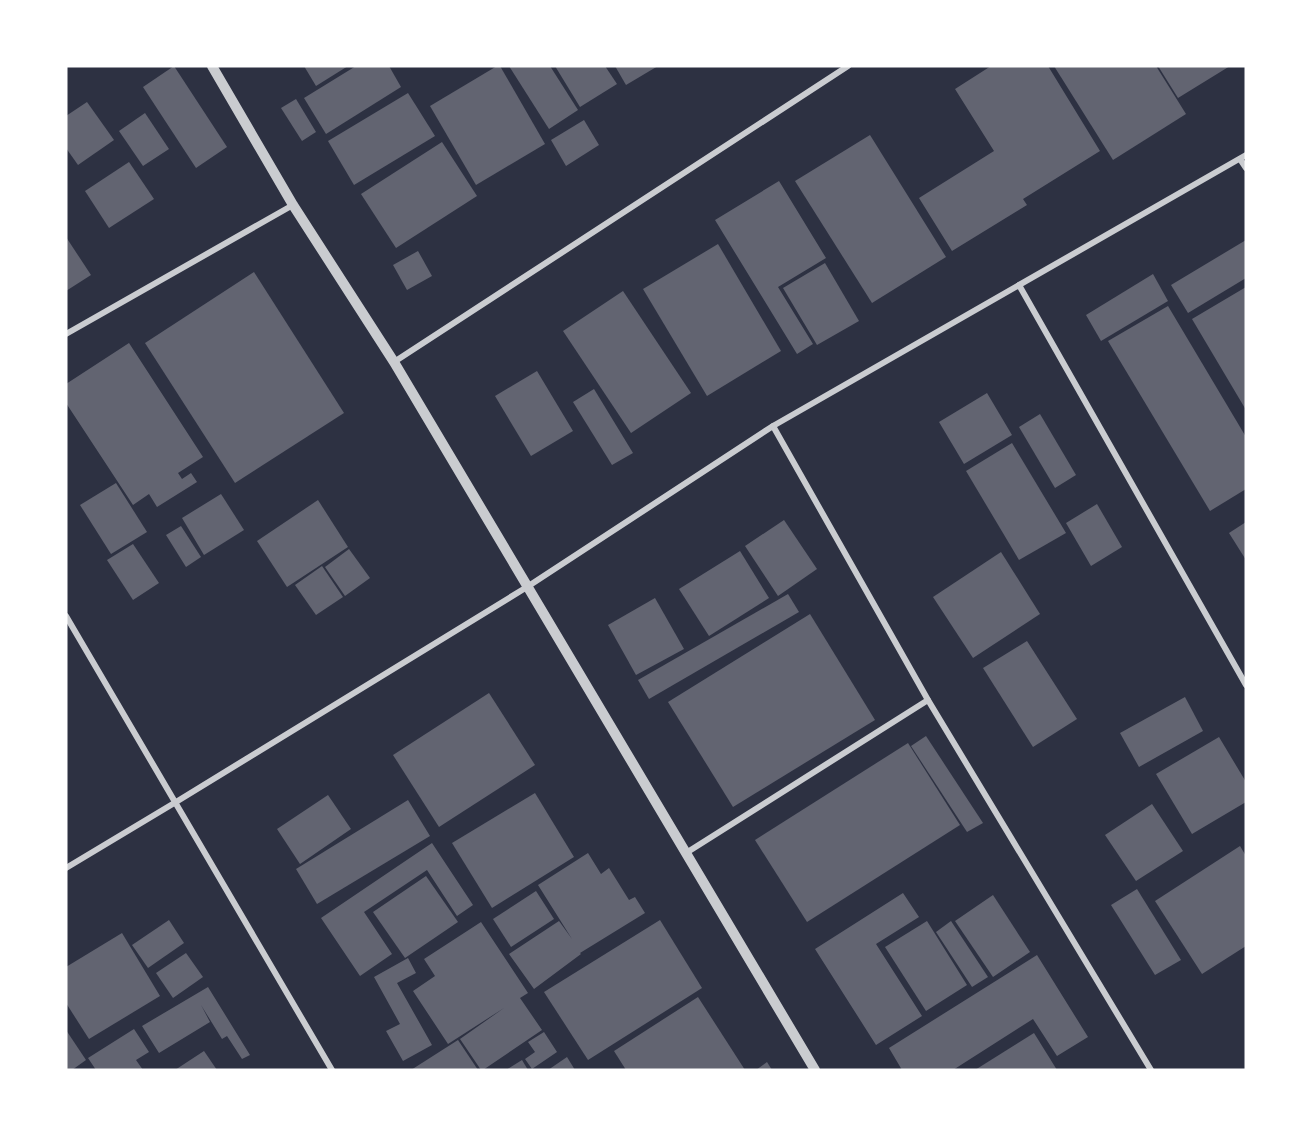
<svg xmlns="http://www.w3.org/2000/svg" width="1312" height="1136" viewBox="0 0 1312 1136" font-family="'Noto Sans',sans-serif">
<rect width="100%" height="100%" fill="#2d3142"/>
<g fill="#626471">
<polygon points="174,66 227,147 196,168 143,87"/>
<polygon points="304,66 348,66 316,86"/>
<polygon points="356,66 389,66 401,87 326,134 304,98"/>
<polygon points="497,66 500,66 545,144 476,185 430,106"/>
<polygon points="509,66 550,66 578,110 549,129"/>
<polygon points="555,66 605,66 617,84 580,107"/>
<polygon points="615,66 658,66 626,85"/>
<polygon points="991,66 1048,66 1100,151 1023,199 1027,205 952,251 919,198 994,151 955,89"/>
<polygon points="1054,66 1156,66 1186,114 1113,160"/>
<polygon points="1158,66 1230,66 1178,98"/>
<polygon points="408,93 435,136 354,185 328,141"/>
<polygon points="296,99 316,132 302,141 281,108"/>
<polygon points="87,102 114,140 78,165 66,148 66,116"/>
<polygon points="145,113 169,149 143,166 119,131"/>
<polygon points="584,120 599,145 566,166 551,140"/>
<polygon points="870,135 946,257 872,303 795,181"/>
<polygon points="442,142 477,196 396,248 361,194"/>
<polygon points="129,162 154,199 109,228 85,191"/>
<polygon points="779,181 826,258 778,287 813,344 797,354 715,220"/>
<polygon points="66,237 91,275 66,291"/>
<polygon points="1246,240 1246,278 1188,313 1171,285"/>
<polygon points="718,244 781,351 707,396 643,289"/>
<polygon points="418,251 432,276 407,290 393,265"/>
<polygon points="825,263 859,321 817,345 783,288"/>
<polygon points="254,272 344,413 235,483 145,343"/>
<polygon points="1153,274 1168,301 1101,341 1086,315"/>
<polygon points="1246,287 1246,410 1192,319"/>
<polygon points="623,291 691,393 631,433 563,331"/>
<polygon points="1168,306 1246,437 1246,489 1210,511 1108,341"/>
<polygon points="129,343 203,457 178,473 182,479 191,473 197,482 157,507 149,494 133,505 66,403 66,384"/>
<polygon points="537,371 573,431 531,456 495,396"/>
<polygon points="594,389 633,453 612,465 573,402"/>
<polygon points="987,393 1012,435 964,464 939,422"/>
<polygon points="1040,414 1076,475 1055,488 1019,427"/>
<polygon points="1012,443 1066,533 1019,560 966,471"/>
<polygon points="116,483 147,532 111,554 80,505"/>
<polygon points="221,494 244,530 204,555 182,518"/>
<polygon points="318,500 348,547 287,587 257,541"/>
<polygon points="1097,504 1122,547 1091,566 1066,523"/>
<polygon points="784,520 817,569 778,596 745,546"/>
<polygon points="1246,522 1246,560 1229,533"/>
<polygon points="181,526 201,557 186,567 166,535"/>
<polygon points="133,544 159,583 133,600 107,560"/>
<polygon points="349,549 370,578 345,596 325,567"/>
<polygon points="740,551 769,598 709,636 679,589"/>
<polygon points="1001,552 1040,614 973,658 933,597"/>
<polygon points="322,566 343,597 316,615 295,585"/>
<polygon points="788,594 799,612 649,699 638,680"/>
<polygon points="655,598 684,649 636,675 608,625"/>
<polygon points="810,614 875,720 733,807 668,702"/>
<polygon points="1027,641 1077,719 1033,747 983,668"/>
<polygon points="489,693 535,765 439,827 393,755"/>
<polygon points="1185,697 1203,731 1139,767 1120,733"/>
<polygon points="926,736 983,823 967,832 911,746"/>
<polygon points="1219,737 1246,782 1246,802 1192,834 1156,774"/>
<polygon points="908,743 960,825 807,922 755,840"/>
<polygon points="535,793 574,857 492,908 452,843"/>
<polygon points="328,795 351,829 300,864 277,829"/>
<polygon points="408,800 430,836 317,904 296,869"/>
<polygon points="1152,804 1183,851 1136,881 1105,835"/>
<polygon points="432,843 473,905 457,916 427,870 364,912 392,954 360,976 321,918"/>
<polygon points="1240,846 1246,856 1246,946 1202,974 1155,901"/>
<polygon points="588,853 601,874 609,868 629,900 635,897 645,913 580,953 581,954 534,989 509,954 559,921 572,939 538,885"/>
<polygon points="426,876 458,922 405,958 373,912"/>
<polygon points="1137,889 1181,960 1155,975 1111,905"/>
<polygon points="536,891 554,919 511,947 493,919"/>
<polygon points="903,893 919,917 876,944 922,1016 876,1045 815,949"/>
<polygon points="993,895 1030,952 993,977 955,921"/>
<polygon points="169,920 184,943 148,968 132,945"/>
<polygon points="660,920 702,988 588,1060 544,992"/>
<polygon points="927,921 967,985 926,1011 885,947"/>
<polygon points="951,921 988,977 972,987 936,932"/>
<polygon points="481,922 528,993 520,998 542,1030 483,1070 481,1070 460,1039 504,1008 448,1044 413,991 435,976 424,959"/>
<polygon points="122,933 160,996 89,1039 66,1003 66,967"/>
<polygon points="186,953 203,977 173,998 156,973"/>
<polygon points="1037,955 1088,1037 1057,1056 1033,1019 953,1070 902,1070 889,1048"/>
<polygon points="408,958 416,973 397,983 432,1045 403,1061 386,1031 400,1024 374,977"/>
<polygon points="208,987 250,1055 242,1059 227,1036 222,1039 201,1005 210,1022 159,1053 142,1026"/>
<polygon points="698,997 745,1070 626,1070 614,1051"/>
<polygon points="134,1029 149,1052 136,1060 143,1070 96,1070 88,1058"/>
<polygon points="66,1030 86,1060 72,1070 66,1070"/>
<polygon points="544,1032 557,1052 532,1069 525,1059 535,1052 528,1042"/>
<polygon points="1034,1033 1057,1070 975,1070"/>
<polygon points="458,1040 478,1070 411,1070"/>
<polygon points="204,1051 217,1070 175,1070"/>
<polygon points="567,1057 575,1070 548,1070"/>
<polygon points="522,1060 528,1070 506,1070"/>
<polygon points="767,1062 772,1070 756,1070"/>
</g>
<g fill="none" stroke-linecap="round" stroke-linejoin="round">
<g stroke="#caccd0" stroke-width="6">
<polyline points="1240,159 1246,168"/>
<polyline points="1019,285 1246,685"/>
<polyline points="66,334 293,205"/>
<polyline points="394,362 848,66"/>
<polyline points="773,426 928,700 1151,1070"/>
<polyline points="66,616 332,1070"/>
<polyline points="686,853 928,700"/>
<polyline points="66,868 176,802 527,587 773,426 1246,155"/>
</g>
<polyline stroke="#caccd0" stroke-width="10" points="212,66 293,205 394,362 815,1070"/>
</g>
<rect width="1312" height="1136" fill="none" stroke="#ffffff" stroke-width="135"/>
</svg>
